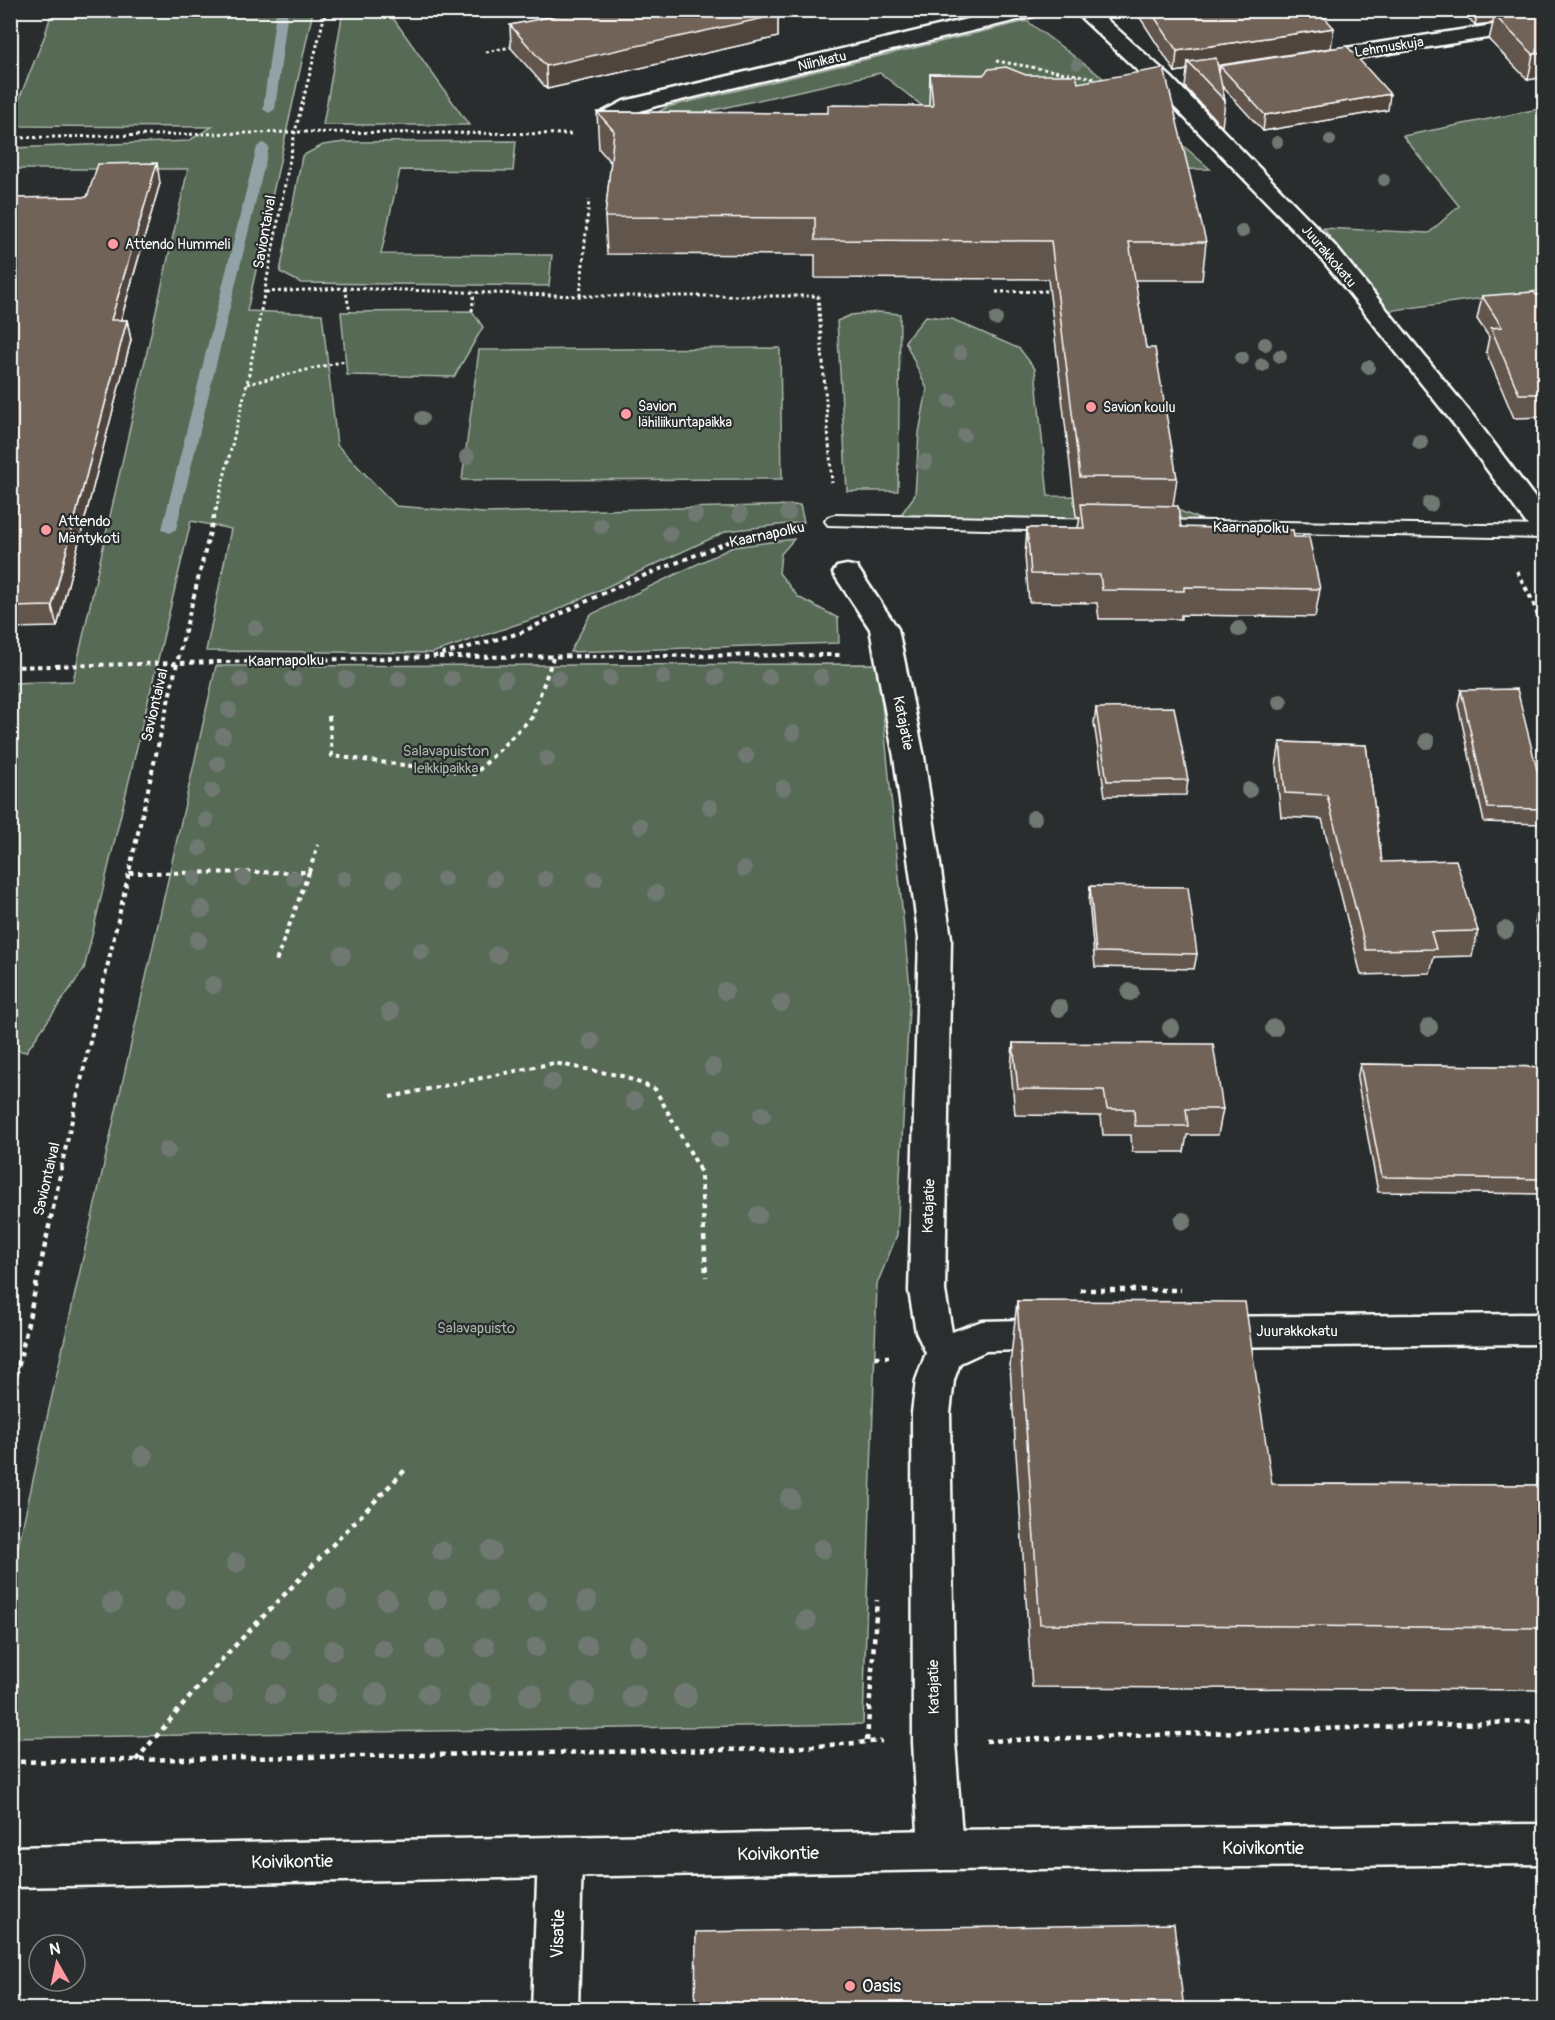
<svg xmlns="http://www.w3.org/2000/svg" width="1555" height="2020" viewBox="0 0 1555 2020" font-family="Pangolin,sans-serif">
<rect width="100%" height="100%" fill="#2a2d2e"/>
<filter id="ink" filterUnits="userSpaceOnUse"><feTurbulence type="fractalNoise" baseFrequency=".0167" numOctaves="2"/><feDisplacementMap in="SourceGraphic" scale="12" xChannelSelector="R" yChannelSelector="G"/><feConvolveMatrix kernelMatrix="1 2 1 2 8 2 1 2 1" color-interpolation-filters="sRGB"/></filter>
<g filter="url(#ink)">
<g fill="#566b56" stroke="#aab5aa" stroke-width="1.5">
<polygon points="52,11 313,11 247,311 322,314 337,445 396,506 484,513 800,505 804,522 727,531 548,614 432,653 206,651 231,529 191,521 84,969 26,1052 10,1049 10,683 73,681 188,169 11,169 11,148 188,141 212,127 11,126 11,119 45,35"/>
<polygon points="388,11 469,125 323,125 343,11"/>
<polygon points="1027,21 1119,90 1210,169 1132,170 929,111 880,73 628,129 667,107"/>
<polygon points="1544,108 1544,290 1387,311 1323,228 1429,233 1459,206 1403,136"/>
<polygon points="516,141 513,171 400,170 381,254 552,255 549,286 301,283 280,272 302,156 323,145 344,142"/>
<polygon points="472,311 483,327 454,377 347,375 341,312"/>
<polygon points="878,312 900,314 898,491 847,491 837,321 851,315"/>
<polygon points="926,316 952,319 1020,349 1035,369 1048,496 1146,497 1202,520 897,520 915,495 919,433 927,389 905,341"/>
<polygon points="780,348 782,479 462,480 479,350"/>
<polygon points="794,539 781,554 779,573 798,597 838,618 839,643 570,652 590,615 733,547"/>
<polygon points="878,664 910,989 897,1235 877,1284 863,1724 11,1738 11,1578 216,666"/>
</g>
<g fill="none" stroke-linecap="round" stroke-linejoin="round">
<g fill="#92a3a7" fill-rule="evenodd">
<polygon points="276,10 288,10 275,109 269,113 263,109"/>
<polygon points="263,143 269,147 176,529 169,533 162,529 257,147"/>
</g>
<g stroke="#fff" stroke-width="4">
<g id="lane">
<polygon points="835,515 1110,520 1117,522 1120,526 1117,530 1110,532 828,525 825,521 828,517"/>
<polygon points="1148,520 1544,526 1544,538 1141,530 1138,526 1141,522"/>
</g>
</g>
<g stroke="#fff" stroke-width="5">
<g id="street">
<polygon points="1005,10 1044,10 1034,16 656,106 640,111 619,122 603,122 600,117 603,112 624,101"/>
<polygon points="1073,10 1096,10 1171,77 1336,247 1474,417 1544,510 1544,536 1534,534 1456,427 1320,257 1155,87"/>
<polygon points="1544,17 1544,29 1307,66 1299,65 1296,60 1299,55 1307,54"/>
<polygon points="847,565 857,567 898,629 924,757 951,938 945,1291 952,1332 982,1321 1059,1319 1072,1324 1077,1334 1072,1344 1059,1349 986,1351 960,1363 954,1380 950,1413 955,1742 963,1850 956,1864 941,1870 926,1864 919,1850 913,1742 912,1413 916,1380 926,1353 916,1332 909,1291 919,938 894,757 870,629 833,573 837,567"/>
<polygon points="1544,1314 1544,1344 1204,1347 1191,1342 1186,1332 1191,1322 1204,1317"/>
<polygon points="560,1837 575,1843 582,1857 578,2010 532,2010 538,1857 545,1843"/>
</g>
</g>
<g stroke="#fff" stroke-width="5">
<polygon id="secondary" points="1544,1824 1544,1864 941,1870 10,1887 10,1847 941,1830"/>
</g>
<g stroke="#fff" stroke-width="3" stroke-dasharray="3 3" stroke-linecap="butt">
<polyline points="486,52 516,46"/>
<polyline points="996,61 1095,78"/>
<polyline points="10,138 295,132 574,134"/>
<polyline points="345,288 350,312"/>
<polyline points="266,292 345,288 580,296 818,296 832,483"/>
<polyline points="996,292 1049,291"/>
<polyline points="580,296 589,200"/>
<polyline points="472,311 474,292"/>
<polyline points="247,384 345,361"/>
<polyline points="216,510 247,384 295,132 326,10"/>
</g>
<g stroke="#fff" stroke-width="4" stroke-dasharray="4.5 4.5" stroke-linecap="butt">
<polyline points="1517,571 1533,602 1544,633"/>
<polyline points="439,657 842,655"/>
<polyline points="10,667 432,657 520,633 623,584 731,541 796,529"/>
<polyline points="329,716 332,756 475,774 532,717 553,658"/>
<polyline points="309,872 318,845"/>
<polyline points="129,873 309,872 275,964"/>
<polyline points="390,1097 554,1063 622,1076 655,1089 699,1168"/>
<polyline points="61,1168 177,663 216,508"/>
</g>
<g stroke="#fff" stroke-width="4.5" stroke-dasharray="5 5" stroke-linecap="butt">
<polyline points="698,1167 701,1172 706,1277"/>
<polyline points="1080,1290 1181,1290"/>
<polyline points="875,1357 889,1357"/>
<polyline points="10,1405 62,1167"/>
<polyline points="867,1741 877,1600"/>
<polyline points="986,1741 1544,1721"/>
<polyline points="136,1760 224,1657 405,1470"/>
<polyline points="10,1762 777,1749 882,1741"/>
</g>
<use href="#lane" fill="#2a2d2e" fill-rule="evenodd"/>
<use href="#street" fill="#2a2d2e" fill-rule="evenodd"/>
<use href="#secondary" fill="#2a2d2e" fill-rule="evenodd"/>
</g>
<g fill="#707872">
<circle cx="1077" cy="64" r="6"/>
<circle cx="1330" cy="140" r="6"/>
<circle cx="1277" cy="142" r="6"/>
<circle cx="1384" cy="180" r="6"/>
<circle cx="1242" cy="231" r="7"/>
<circle cx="996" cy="319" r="7"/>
<circle cx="1265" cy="344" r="7"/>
<circle cx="960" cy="353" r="7"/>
<circle cx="1280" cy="356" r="7"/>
<circle cx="1242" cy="358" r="7"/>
<circle cx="1262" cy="365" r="7"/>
<circle cx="1368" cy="367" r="7"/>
<circle cx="950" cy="401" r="7"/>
<circle cx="422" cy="418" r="7"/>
<circle cx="964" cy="435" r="7"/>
<circle cx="1420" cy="442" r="8"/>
<circle cx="467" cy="457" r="8"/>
<circle cx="925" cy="462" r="8"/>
<circle cx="1430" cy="504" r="8"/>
<circle cx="788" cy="513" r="8"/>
<circle cx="740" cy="514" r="8"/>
<circle cx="695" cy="515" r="8"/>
<circle cx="601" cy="526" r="8"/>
<circle cx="670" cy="534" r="8"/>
<circle cx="255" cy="628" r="8"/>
<circle cx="1239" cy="629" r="8"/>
<circle cx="663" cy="677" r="8"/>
<circle cx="716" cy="677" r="8"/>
<circle cx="769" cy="677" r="8"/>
<circle cx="821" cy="677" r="8"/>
<circle cx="558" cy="678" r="8"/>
<circle cx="610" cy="678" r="8"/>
<circle cx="293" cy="679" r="8"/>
<circle cx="346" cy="679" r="8"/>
<circle cx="399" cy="679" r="8"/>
<circle cx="452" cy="679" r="8"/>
<circle cx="505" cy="679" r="8"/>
<circle cx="241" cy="680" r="8"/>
<circle cx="1280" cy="702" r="8"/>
<circle cx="229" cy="710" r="8"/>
<circle cx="793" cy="733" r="8"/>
<circle cx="223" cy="736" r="8"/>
<circle cx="1427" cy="741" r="8"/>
<circle cx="746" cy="756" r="8"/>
<circle cx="547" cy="759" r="8"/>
<circle cx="218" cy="764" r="8"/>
<circle cx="783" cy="788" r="8"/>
<circle cx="1249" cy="790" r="8"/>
<circle cx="212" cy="791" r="8"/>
<circle cx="710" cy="807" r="8"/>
<circle cx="1034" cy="818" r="8"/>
<circle cx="206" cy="820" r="8"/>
<circle cx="640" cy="826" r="8"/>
<circle cx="200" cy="848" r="8"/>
<circle cx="744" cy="869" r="8"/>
<circle cx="194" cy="878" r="8"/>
<circle cx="244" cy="878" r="8"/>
<circle cx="294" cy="878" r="8"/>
<circle cx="344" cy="879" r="8"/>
<circle cx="394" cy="879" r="8"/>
<circle cx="444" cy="879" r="8"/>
<circle cx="494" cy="879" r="8"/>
<circle cx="545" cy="879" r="8"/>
<circle cx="595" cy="879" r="8"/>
<circle cx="656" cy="893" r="8"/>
<circle cx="202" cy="909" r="9"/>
<circle cx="1505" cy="930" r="9"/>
<circle cx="198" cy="940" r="9"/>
<circle cx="421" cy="951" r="9"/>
<circle cx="342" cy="955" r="9"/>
<circle cx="497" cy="955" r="9"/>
<circle cx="213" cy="985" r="9"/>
<circle cx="725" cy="991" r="9"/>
<circle cx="1130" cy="992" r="9"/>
<circle cx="781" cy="1003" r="9"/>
<circle cx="1059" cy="1008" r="9"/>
<circle cx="390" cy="1012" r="9"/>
<circle cx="1429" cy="1027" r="9"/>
<circle cx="1171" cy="1028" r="9"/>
<circle cx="1274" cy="1028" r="9"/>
<circle cx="591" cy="1041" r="9"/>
<circle cx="713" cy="1067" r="9"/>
<circle cx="552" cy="1082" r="9"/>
<circle cx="634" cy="1101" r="9"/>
<circle cx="762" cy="1115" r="9"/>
<circle cx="720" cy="1139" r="9"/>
<circle cx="167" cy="1150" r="9"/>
<circle cx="758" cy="1215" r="9"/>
<circle cx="1183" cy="1221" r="9"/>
<circle cx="143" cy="1456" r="10"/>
<circle cx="790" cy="1499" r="10"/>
<circle cx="822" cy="1549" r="10"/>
<circle cx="442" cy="1551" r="10"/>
<circle cx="491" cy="1551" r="10"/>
<circle cx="236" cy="1563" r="10"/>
<circle cx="337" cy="1599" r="10"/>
<circle cx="175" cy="1600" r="10"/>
<circle cx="387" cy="1600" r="10"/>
<circle cx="437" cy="1600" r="10"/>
<circle cx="487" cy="1600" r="10"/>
<circle cx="537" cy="1601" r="10"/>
<circle cx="587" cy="1601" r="10"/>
<circle cx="112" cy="1603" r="10"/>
<circle cx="806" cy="1621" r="10"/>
<circle cx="587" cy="1646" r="10"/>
<circle cx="638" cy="1646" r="10"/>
<circle cx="485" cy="1647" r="10"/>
<circle cx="536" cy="1647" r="10"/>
<circle cx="383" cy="1649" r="10"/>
<circle cx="435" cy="1649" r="10"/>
<circle cx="281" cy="1650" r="10"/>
<circle cx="333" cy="1650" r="10"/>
<circle cx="377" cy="1695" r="12"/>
<circle cx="480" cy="1695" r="12"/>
<circle cx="531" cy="1695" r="12"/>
<circle cx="583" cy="1695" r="12"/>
<circle cx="223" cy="1694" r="10"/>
<circle cx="275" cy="1694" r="10"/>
<circle cx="326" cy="1694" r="10"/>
<circle cx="428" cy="1694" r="10"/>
<circle cx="634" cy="1696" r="12"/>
<circle cx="685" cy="1696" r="12"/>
</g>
<g fill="#62554c" stroke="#fff" stroke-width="1.5">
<polygon points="540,10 808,10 808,12 778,18 778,37 547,89 511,48 510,25 547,18"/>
<polygon points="1135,10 1318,10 1331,48 1217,65 1219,75 1220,66 1388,110 1263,131 1222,86 1225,101 1222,127 1185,87 1187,70 1175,72"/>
<polygon points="1461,10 1545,10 1528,80 1489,40 1493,23 1475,25"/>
<polygon points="930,74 1026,75 1078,83 1206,242 1202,280 1135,280 1146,348 1177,478 1173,506 1181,527 1294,537 1320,589 1315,617 1181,615 1181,619 1099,619 1097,603 1029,602 1025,556 1027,528 1078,528 1080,517 1076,516 1048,279 815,278 815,255 607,254 605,217 611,163 599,149 597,112 827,113 929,106"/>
<polygon points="160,183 121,320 127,320 131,340 57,627 10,628 10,198 87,197"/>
<polygon points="1545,295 1545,417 1514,418 1486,352 1489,337 1477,319 1482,296"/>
<polygon points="1461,690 1545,802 1545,816 1542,824 1484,822 1458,705"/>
<polygon points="1096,708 1188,780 1186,795 1105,796 1094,723"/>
<polygon points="1280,742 1366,745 1382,862 1478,931 1472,956 1434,957 1430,973 1361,975 1322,819 1281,817 1276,766"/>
<polygon points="1090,886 1197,954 1194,969 1095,967 1089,901"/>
<polygon points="1539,907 1545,907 1545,956 1535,922"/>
<polygon points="1013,1043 1223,1109 1218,1135 1187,1135 1184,1152 1132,1152 1131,1135 1103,1135 1101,1116 1015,1115 1011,1069"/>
<polygon points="1360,1064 1545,1067 1545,1194 1378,1192 1357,1079"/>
<polygon points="1017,1301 1272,1484 1545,1485 1545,1690 1032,1687 1010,1366"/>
</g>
<g fill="#50453e" stroke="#fff" stroke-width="1.5">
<polygon points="761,10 808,10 808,12 778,18 778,37 547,89 546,66"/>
<polygon points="1478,10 1544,10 1494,15 1493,23 1475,25"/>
<polygon points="1334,28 1331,48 1195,69 1188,62 1187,70 1175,72 1177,51"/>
<polygon points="1545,53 1545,77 1528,80 1533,54"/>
<polygon points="1390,94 1388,110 1263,131 1265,115"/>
<polygon points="157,163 160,183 115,340 111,320"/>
<polygon points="127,320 131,340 57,627 52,606"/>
</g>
<g fill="#726358" stroke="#fff" stroke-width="1.5">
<polygon points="559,10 773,10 778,15 546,66 510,25 563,14"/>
<polygon points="1150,10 1318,10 1334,28 1177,51"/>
<polygon points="1522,10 1545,10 1545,53 1533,54 1494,15"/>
<polygon points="1347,46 1390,94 1265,115 1220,66"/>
<polygon points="1216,58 1225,101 1188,62"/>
<polygon points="1006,67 1026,75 1076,75 1078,83 1164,68 1206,242 1129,242 1146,348 1155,348 1177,478 1080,477 1051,241 815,240 815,218 605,217 614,131 597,112 828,113 828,105 933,106 930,74 983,75 989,69"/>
<polygon points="157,163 111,320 127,320 52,606 10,607 10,198 87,197 98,164"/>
<polygon points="1534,292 1537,296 1545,295 1545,394 1519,394 1491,328 1502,327 1482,296"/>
<polygon points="1081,504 1178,506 1181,527 1293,530 1294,537 1309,537 1320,589 1184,587 1184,591 1102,590 1100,575 1031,574 1027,528 1084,528"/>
<polygon points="1517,689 1545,802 1545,809 1488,808 1461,690"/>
<polygon points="1174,707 1188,780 1107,781 1096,708"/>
<polygon points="1280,742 1366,745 1382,862 1456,860 1478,931 1431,932 1436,949 1366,950 1327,795 1285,793"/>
<polygon points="1090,886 1188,887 1197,954 1096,952"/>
<polygon points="1539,907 1545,907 1545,927"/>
<polygon points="1013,1043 1213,1044 1223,1109 1186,1109 1188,1126 1135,1126 1134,1109 1107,1109 1104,1090 1018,1089"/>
<polygon points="1360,1064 1545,1067 1545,1179 1382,1177"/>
<polygon points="1017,1301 1245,1302 1272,1484 1545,1485 1545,1628 1040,1624"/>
<polygon points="1174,1924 1184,2010 695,2010 696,1932"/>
</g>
</g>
<g fill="#ff9aa2" stroke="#2a2d2e" stroke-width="2">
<circle cx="113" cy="244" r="6"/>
<circle cx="1091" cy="407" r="6"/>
<circle cx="626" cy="414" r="6"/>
<circle cx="46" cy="530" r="6"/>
<circle cx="850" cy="1986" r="6"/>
</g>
<g text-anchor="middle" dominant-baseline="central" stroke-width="4.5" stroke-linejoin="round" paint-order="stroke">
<g font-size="14" fill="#fff" stroke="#2a2d2e">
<text transform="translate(1389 47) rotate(-9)">Lehmuskuja</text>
<text transform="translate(822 61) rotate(-13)">Niinikatu</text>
<text transform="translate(1329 256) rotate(50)">Juurakkokatu</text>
</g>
<g font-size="14" fill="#fff" stroke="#2a2d2e" text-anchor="start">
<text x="125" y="244">Attendo Hummeli</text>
<text x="638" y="406">Savion<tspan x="638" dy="16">lähiliikuntapaikka</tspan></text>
<text x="1103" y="407">Savion koulu</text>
</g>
<g font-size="15" fill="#fff" stroke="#2a2d2e">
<text transform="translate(265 232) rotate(-80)">Saviontaival</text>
<text transform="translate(1251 528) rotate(1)">Kaarnapolku</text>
<text transform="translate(767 535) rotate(-12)">Kaarnapolku</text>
<text transform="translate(286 661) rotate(-1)">Kaarnapolku</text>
<text transform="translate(155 705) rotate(-77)">Saviontaival</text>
<text transform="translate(903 723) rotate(79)">Katajatie</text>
<text transform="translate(47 1179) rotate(-77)">Saviontaival</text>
<text transform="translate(929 1206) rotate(-88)">Katajatie</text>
<text x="1297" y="1331">Juurakkokatu</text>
<text transform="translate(934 1687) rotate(-91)">Katajatie</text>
</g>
<g font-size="15" fill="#fff" stroke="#2a2d2e" text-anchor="start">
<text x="58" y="521">Attendo<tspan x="58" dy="17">Mäntykoti</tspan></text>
</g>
<g font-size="15" fill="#aab5aa" stroke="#2a2d2e">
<text x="446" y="751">Salavapuiston<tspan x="446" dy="17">leikkipaikka</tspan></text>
<text x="476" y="1328">Salavapuisto</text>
</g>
<g font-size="18" fill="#fff" stroke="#2a2d2e">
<text x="1263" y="1848">Koivikontie</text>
<text transform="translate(778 1854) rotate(-1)">Koivikontie</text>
<text transform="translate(292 1862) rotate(-1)">Koivikontie</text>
<text transform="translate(558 1934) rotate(-88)">Visatie</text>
</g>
<g font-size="18" fill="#fff" stroke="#2a2d2e" text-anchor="start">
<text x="862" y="1986">Oasis</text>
</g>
</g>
<rect width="1555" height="2020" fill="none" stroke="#2a2d2e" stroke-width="36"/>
<rect x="18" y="18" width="1519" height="1984" fill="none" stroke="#fff" stroke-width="2" filter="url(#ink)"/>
<g transform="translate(57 1963) rotate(351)"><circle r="28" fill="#2a2d2e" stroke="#7f8182" stroke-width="1.5"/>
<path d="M0-4.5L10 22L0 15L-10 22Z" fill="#ff9aa2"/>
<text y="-9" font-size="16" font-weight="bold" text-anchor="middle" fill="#ffffff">N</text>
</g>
</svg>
